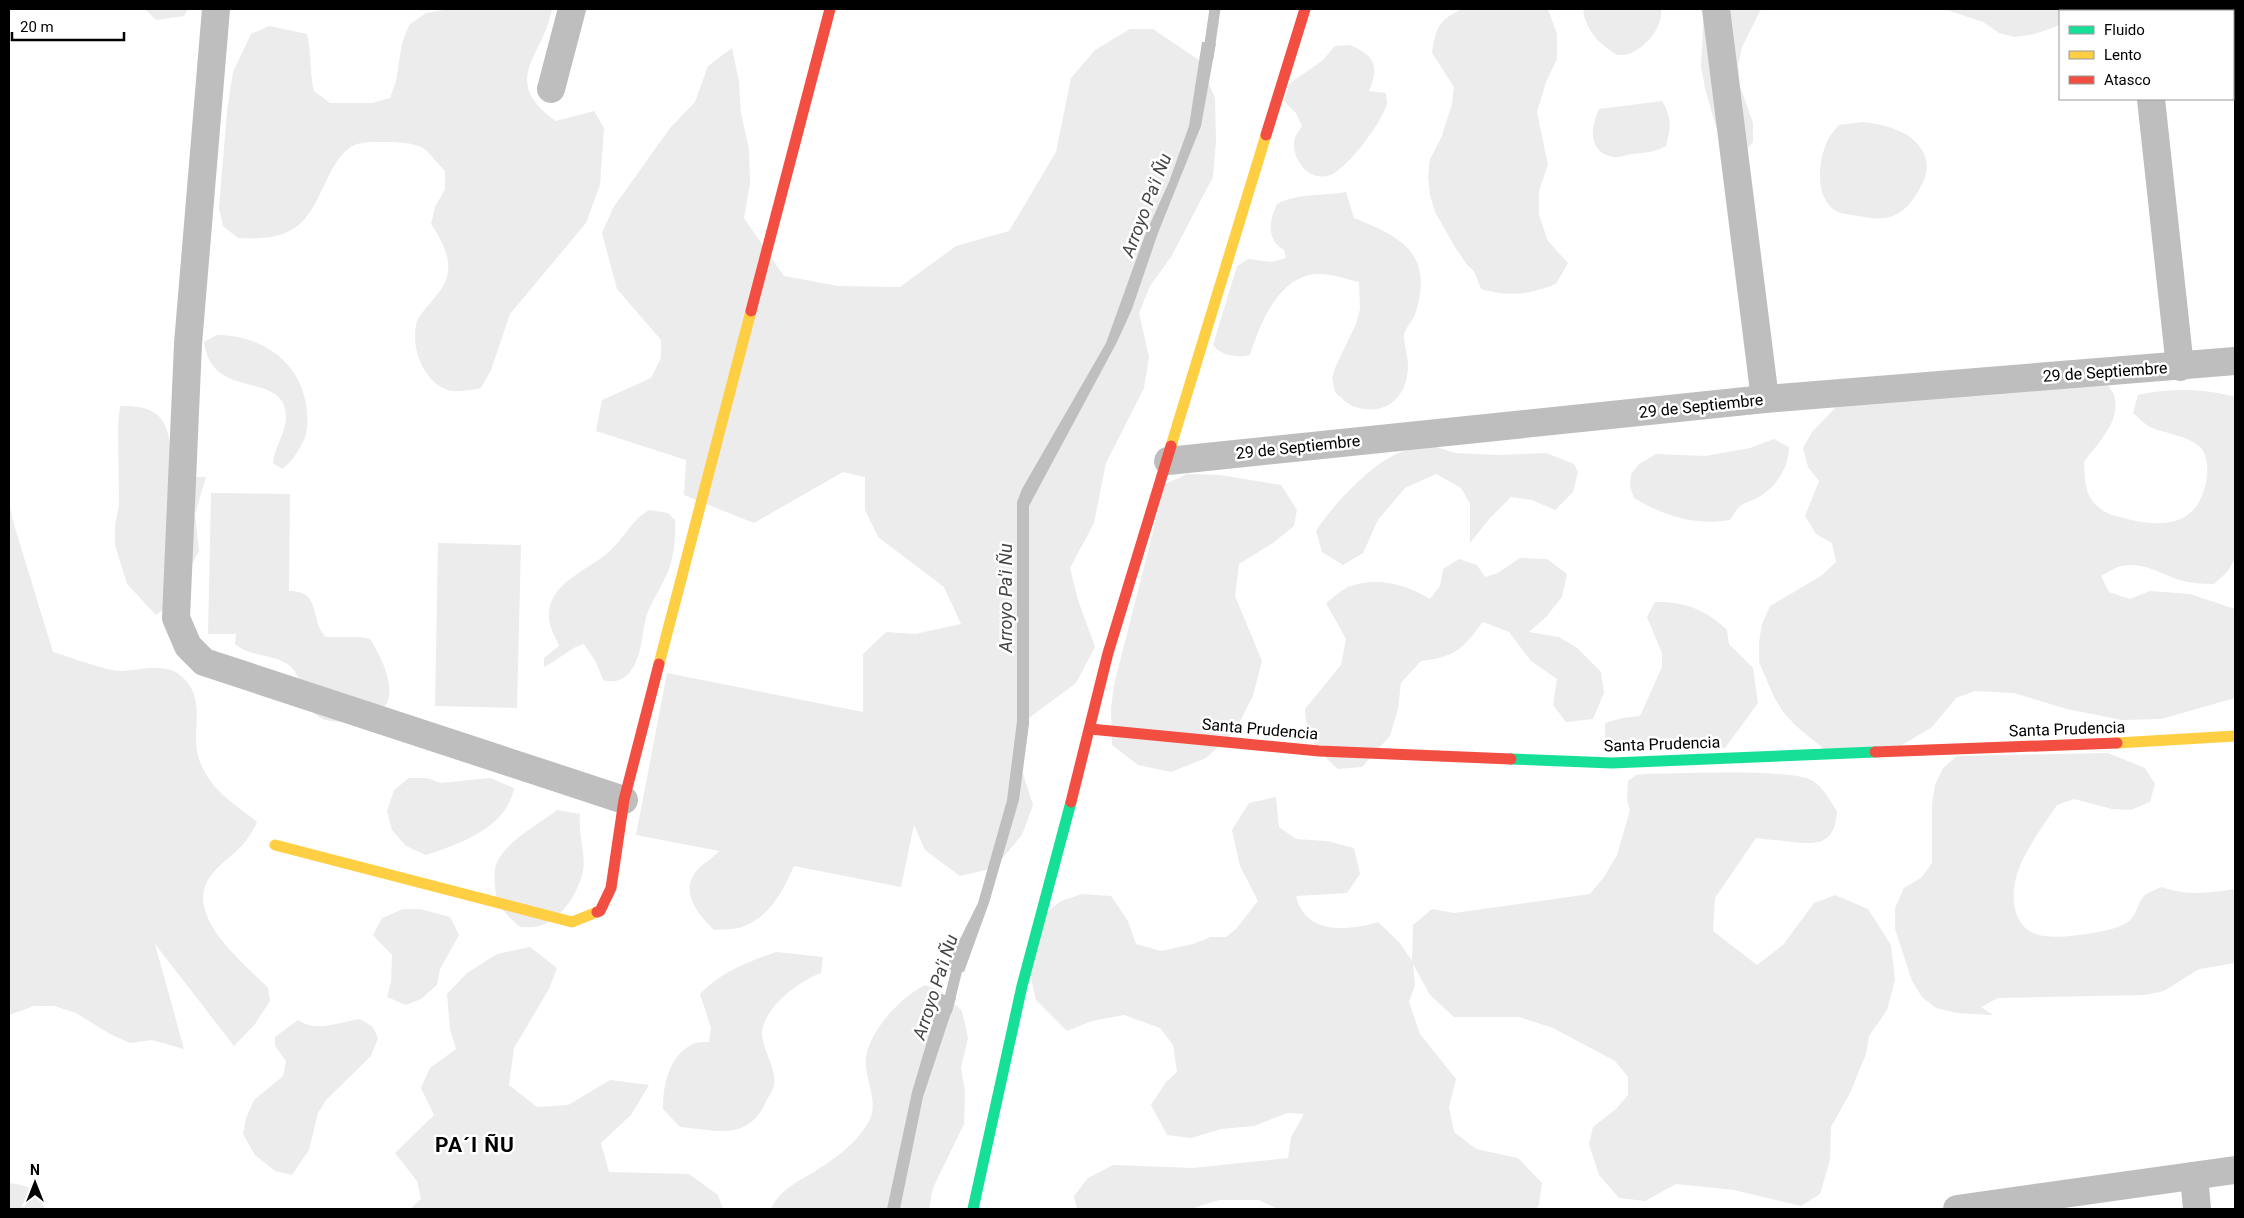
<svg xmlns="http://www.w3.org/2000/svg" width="2244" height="1218" viewBox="0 0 2244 1218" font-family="Roboto,sans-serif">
<rect width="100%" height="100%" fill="#fff"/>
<g fill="#ececec">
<polygon points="145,9 188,9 184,16 156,20"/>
<path d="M 450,9 L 552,9 C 544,56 498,80 556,121 L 594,111 L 604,128 L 600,185 L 586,223 L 510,314 L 491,370 L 481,388 C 470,390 454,394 443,388 C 423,378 411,347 416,325 C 418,312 442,295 447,277 C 452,258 441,239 431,224 L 435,207 L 445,189 L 445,171 C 438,164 433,157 427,151 C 418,142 395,142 383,142 C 372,142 359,141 349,148 C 325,166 321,212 293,229 C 277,239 257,239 238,238 L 223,226 L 219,208 L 227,111 L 233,72 L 251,34 L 269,26 L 307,34 C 312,53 309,72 314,91 L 330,103 L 372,103 L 390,98 L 396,81 L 402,43 L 409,25 L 426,13 Z"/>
<path d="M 1463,9 L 1548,9 L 1557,34 L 1557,59 L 1546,82 L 1537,112 L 1548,165 L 1539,191 L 1539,215 L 1548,241 L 1568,263 L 1556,284 C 1527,295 1511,297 1481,289 L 1474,271 L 1468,266 L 1455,247 L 1435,212 L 1430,195 L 1428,177 L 1430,159 L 1441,138 L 1452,104 L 1454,87 L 1432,53 C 1436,27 1439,19 1463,9 Z"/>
<path d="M 1586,9 L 1661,9 C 1663,26 1648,45 1633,52 C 1629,55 1622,55 1617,55 C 1598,42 1589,35 1583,12 Z"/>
<polygon points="1704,9 1761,9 1742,47 1738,65 1740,86 1753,123 1753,142 1740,157 1716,127 1705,88 1701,67"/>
<polygon points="1944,9 2086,9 2083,11 2060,11 2060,25 2035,34 2014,37 1999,33 1983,22"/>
<path d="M 1130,29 L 1153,29 L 1199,60 L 1215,98 L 1216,141 L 1213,177 L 1171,257 L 1150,286 L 1139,313 L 1149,357 L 1144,388 L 1106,463 L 1094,523 L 1070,568 L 1078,600 L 1095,647 L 1076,683 L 1029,718 L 1019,761 L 1033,805 L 1022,835 L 994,868 L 960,876 L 925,850 L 914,825 L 901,887 L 794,866 C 783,891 770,917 742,927 C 734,930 723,929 714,930 C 698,914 678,891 698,869 C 704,863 713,858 719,851 L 636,835 L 667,673 L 863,712 L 863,654 L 886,632 L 915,634 L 961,624 L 944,587 L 878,537 L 865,510 L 865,477 L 843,472 L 754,523 L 684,495 L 686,460 L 596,431 L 602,400 L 651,378 L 661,358 L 661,340 L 617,289 L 602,233 L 613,208 L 670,128 L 695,102 L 708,66 L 732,48 L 739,82 L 741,113 L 749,149 L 750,184 L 744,218 L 784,276 L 838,286 L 900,287 L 956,246 L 1009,231 L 1056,152 L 1071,78 L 1095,50 Z"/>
<path d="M 1350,45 C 1374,55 1380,66 1369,91 L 1386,93 C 1386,96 1387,101 1387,104 C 1382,122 1345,173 1327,176 C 1308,180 1293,160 1294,143 C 1294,137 1299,131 1302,126 L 1296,113 L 1284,101 L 1289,84 L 1323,60 L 1335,46 Z"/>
<path d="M 1662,101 C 1672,117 1671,128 1666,146 C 1655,152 1645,153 1632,154 C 1626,155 1618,158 1613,157 C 1587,152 1591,126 1599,109 Z"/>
<path d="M 1862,122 C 1884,124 1914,131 1924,154 C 1929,165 1927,175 1921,186 C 1906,215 1890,223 1859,216 C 1852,215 1842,214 1836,211 C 1815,198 1818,164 1826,144 C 1828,137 1834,131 1839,125 Z"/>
<path d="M 1346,192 L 1354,218 C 1405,238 1434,256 1415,315 C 1412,322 1405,328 1404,335 C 1404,346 1408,356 1408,366 C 1408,398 1384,418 1353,406 C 1346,403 1340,397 1335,392 L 1332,378 L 1335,368 L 1356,324 L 1360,309 L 1359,282 C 1346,279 1331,273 1317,274 C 1279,276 1260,323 1250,355 C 1238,358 1221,356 1213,345 L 1237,266 L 1248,259 L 1272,262 L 1286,258 L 1284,250 C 1266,240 1269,220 1277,204 C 1297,193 1323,196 1346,192 Z"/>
<path d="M 217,335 C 260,335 299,360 306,404 C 308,418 309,429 303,442 C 297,453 292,462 282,469 L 273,463 C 274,447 287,432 286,415 C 283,369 211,402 204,342 Z"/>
<path d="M 2103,378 C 2106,383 2112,390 2114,395 C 2122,421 2097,444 2084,462 C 2085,475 2084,492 2094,503 C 2103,513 2114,516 2127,519 C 2167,529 2201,524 2207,476 C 2208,467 2207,454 2200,447 C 2187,435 2166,434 2150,427 C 2144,424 2138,417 2133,413 L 2138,395 C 2169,388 2205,388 2235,397 L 2235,558 L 2228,571 L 2214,584 C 2202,584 2191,583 2179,580 C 2159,573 2141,560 2118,567 C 2112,569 2106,574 2101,576 L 2109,592 L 2130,599 L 2150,591 L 2190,594 L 2235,609 L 2235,698 L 2161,719 L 2122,720 L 2067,709 L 2014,693 L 1975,691 L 1956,698 L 1932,727 L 1884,756 L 1824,749 L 1796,726 L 1784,713 L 1774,697 L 1759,662 L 1759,642 L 1762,624 L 1770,606 L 1821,576 L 1836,562 L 1832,543 L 1816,534 L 1805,516 L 1819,481 L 1808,467 L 1803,448 L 1812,432 L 1840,403 Z"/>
<path d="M 120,406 C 167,405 168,426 173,464 L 188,477 L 206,477 L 195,514 L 199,551 L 171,604 L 156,615 L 127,584 L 115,545 L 115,525 L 119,505 L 118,426 Z"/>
<path d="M 1774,439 L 1789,447 C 1789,468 1775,489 1757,498 C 1752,501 1744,502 1739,507 C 1736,510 1733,516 1730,520 C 1695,526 1664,516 1634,498 L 1630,486 L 1631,474 L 1639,464 L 1656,454 L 1705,456 L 1750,448 Z"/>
<path d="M 1430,445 L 1455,453 L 1499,455 L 1546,453 L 1574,464 L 1578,472 L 1573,492 L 1555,510 L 1532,500 L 1511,497 L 1490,518 L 1470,543 L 1470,504 L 1461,488 L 1436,474 L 1405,488 L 1378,520 L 1363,553 L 1343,565 L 1322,552 L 1316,531 C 1331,507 1367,469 1392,456 C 1403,450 1418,448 1430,445 Z"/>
<polygon points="1187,474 1220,475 1281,485 1297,510 1294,526 1273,543 1239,564 1235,596 1262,661 1253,696 1235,731 1206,758 1171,772 1138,765 1112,745 1111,708 1114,685 1165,484"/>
<path d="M 211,493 L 290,494 L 289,591 C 323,591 309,621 326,637 L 360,637 L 370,639 C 381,656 403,698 378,712 C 372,716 363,717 356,719 C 345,723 329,723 319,717 C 300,705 304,679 291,667 C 275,653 251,658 235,644 L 236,634 L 208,634 Z"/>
<path d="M 9,498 L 12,518 L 53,652 C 70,657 108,672 124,671 C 139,670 162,664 177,673 C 211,696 188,732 200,762 C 212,792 233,802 257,822 C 244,851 230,853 212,874 C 180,914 243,962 268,988 L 270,1001 L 255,1024 L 234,1046 L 155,944 L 184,1049 L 152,1040 L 130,1043 L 110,1034 L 76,1013 L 54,1006 L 34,1006 L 9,1015 Z"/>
<path d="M 649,510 L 668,513 L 675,520 C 676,539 674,559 666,576 C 660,589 652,601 647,614 C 641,634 643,655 630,672 C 622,681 614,683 603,680 L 596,662 L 584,644 C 571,647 557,661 544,667 L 544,658 L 559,646 C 557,640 553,634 551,628 C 539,584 587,573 612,549 C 625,536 632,520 649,510 Z"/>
<polygon points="438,543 521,545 517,708 435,706"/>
<path d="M 1520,558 L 1547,559 L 1567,574 L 1562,597 L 1546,617 L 1529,632 L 1559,637 L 1577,648 L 1601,672 L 1604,693 L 1593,719 L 1566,722 L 1553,705 L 1557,679 L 1531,661 L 1509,632 L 1483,622 C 1462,649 1456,657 1421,661 L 1401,683 L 1398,709 L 1390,736 L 1362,767 L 1338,769 C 1316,749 1307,740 1305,709 L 1341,665 L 1346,639 L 1326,603 C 1333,598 1340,591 1348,587 C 1375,576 1407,584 1430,599 L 1440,586 L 1443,569 L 1459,559 L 1477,565 L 1485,577 L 1498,573 Z"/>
<path d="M 1655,602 C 1686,602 1705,609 1727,630 L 1729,644 L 1753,668 L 1758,703 L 1725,748 L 1666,749 L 1646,741 L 1621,748 L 1605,737 L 1605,723 L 1623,718 L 1640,716 L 1662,667 L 1662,653 L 1647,617 Z"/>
<path d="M 2108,753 L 2145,768 L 2155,784 L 2150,802 L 2131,810 L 2112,809 L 2074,799 L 2057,805 C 2044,825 2026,848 2018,871 C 2010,893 2011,928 2039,935 C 2056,940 2101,933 2118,927 C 2139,920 2135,905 2144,896 C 2148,892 2156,890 2161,887 C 2188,896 2207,893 2235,889 L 2235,963 L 2199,969 L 2164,991 L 2145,995 L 1998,998 L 1981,1007 L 1993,1015 L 1956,1013 L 1936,1008 L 1922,997 L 1912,981 L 1895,929 L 1895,908 L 1904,888 L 1921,878 L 1932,863 L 1932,804 L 1935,785 L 1943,768 L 1957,756 Z"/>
<path d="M 1646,774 C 1676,774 1794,768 1813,781 C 1824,788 1830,801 1837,811 C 1835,844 1819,845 1792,842 C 1780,840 1769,840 1756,838 L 1715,898 L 1713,931 L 1757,965 L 1783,945 L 1814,903 L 1835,895 L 1868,909 L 1891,945 L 1895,980 L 1887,1010 L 1869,1036 L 1866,1054 L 1850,1093 L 1831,1127 L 1830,1160 L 1820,1194 L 1801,1206 L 1734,1190 L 1676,1184 L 1645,1201 L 1619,1198 L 1599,1175 L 1589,1144 L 1593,1127 L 1616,1109 L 1628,1095 L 1628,1077 L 1615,1061 L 1553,1028 L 1519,1017 L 1454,1017 L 1430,995 L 1413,964 L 1415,985 L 1409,1002 L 1420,1034 L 1456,1079 L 1449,1107 L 1454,1132 L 1476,1149 L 1518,1158 L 1542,1183 L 1539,1205 L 1536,1209 L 1278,1209 L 1259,1200 L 1219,1200 L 1191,1209 L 1077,1209 L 1074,1196 L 1088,1178 L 1113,1165 L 1193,1168 L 1288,1158 L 1291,1137 L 1304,1114 L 1287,1113 L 1254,1126 L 1221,1129 L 1191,1138 L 1167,1135 L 1151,1105 L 1166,1082 L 1177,1072 L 1173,1045 L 1160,1028 L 1124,1015 L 1092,1021 L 1067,1031 L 1036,1000 L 1029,970 L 1042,916 L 1061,901 L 1082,894 L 1111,896 L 1128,921 L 1136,944 L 1161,951 L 1193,944 L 1211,937 L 1226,937 L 1236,929 L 1258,901 L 1240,866 L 1232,830 L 1249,803 L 1276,797 L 1279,827 L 1296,839 L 1327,841 L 1354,848 L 1360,874 L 1347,893 L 1296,896 C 1305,935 1348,931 1378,922 L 1400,943 L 1412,961 L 1413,925 L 1432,909 L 1454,913 L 1590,894 L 1604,877 L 1617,855 L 1630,810 L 1627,800 L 1628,781 L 1636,775 Z"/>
<path d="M 409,778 L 427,778 L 441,783 L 490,778 L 514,788 C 507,828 459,844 426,855 L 406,846 L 392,830 L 387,811 L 394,790 Z"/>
<path d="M 557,810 L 580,814 C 578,832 586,857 583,871 C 578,893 562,920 539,926 C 533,928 526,927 520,927 C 506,915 496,905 495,886 C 494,878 494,867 498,860 C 511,838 538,825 557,810 Z"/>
<polygon points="403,909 420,909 450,917 459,935 440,969 437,985 421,999 406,1005 387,997 391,982 392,955 373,935 382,918"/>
<polygon points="530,947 557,968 549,989 514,1048 509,1085 537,1107 568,1105 610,1080 649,1085 631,1115 601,1143 609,1172 689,1174 718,1195 723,1209 410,1209 421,1199 417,1181 395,1153 434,1115 421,1088 430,1068 456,1049 450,1029 447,994 467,973 497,954"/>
<path d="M 776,952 L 823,957 L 821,973 C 799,981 764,1007 762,1033 C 762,1050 777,1068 774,1085 C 773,1091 768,1097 766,1102 C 747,1142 716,1130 680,1127 L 663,1109 C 663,1086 668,1056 693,1044 C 697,1042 704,1042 709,1042 L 711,1028 L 700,994 C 721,972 748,962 776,952 Z"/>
<path d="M 925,985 L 938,989 L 962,1011 L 968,1038 L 961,1067 L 965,1092 L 964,1124 L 933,1188 L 929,1209 L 771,1209 C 782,1186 803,1180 823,1166 C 840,1155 859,1140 869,1121 C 880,1102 863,1075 866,1057 C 871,1029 900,998 925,985 Z"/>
<path d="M 360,1019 L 373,1027 L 378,1038 L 371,1056 L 326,1100 L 318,1113 L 309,1150 L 292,1175 L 275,1171 L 255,1155 L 243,1134 L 246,1118 L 254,1100 L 283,1076 L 286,1061 L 275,1046 L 275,1037 L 298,1020 C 316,1033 339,1022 360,1019 Z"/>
<path d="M 9,1183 C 28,1185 38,1190 44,1209 L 9,1209 Z"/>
</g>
<g fill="#bfbfbf">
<polygon points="1202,42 1216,43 1201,126 1158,233 1132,309 1117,342 1029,506 1029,724 1019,800 989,903 964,972 945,969 978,903 1007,800 1017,721 1017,502 1022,489 1106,343 1145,235 1169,182 1189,126"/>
<polygon points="941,994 956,998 923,1097 900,1209 887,1209 912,1092"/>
</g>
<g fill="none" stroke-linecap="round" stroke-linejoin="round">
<g stroke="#bfbfbf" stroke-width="11">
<polyline points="1208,57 1215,9"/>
<polyline points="947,1010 960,957"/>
</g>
<g stroke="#bebebe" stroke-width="28">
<polyline points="216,9 188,344 176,618 188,646 204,662 624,800"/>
<polyline points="1716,9 1765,399"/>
<polyline points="2142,9 2142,11"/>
<polyline points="2233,30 2235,30"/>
<polyline points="551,89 572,9"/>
<polyline points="2151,99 2180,367"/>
<polyline points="1168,461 1765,399 2235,361"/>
<polyline points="2194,1176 2197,1209"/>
<polyline points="1957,1209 2235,1170"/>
</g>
<g stroke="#16e098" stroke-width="11">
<polyline points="1511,759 1612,763 1875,752"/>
<polyline points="973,1209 1022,986 1071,802"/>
</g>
<g stroke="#ffcf43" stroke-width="11">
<polyline points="1171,446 1266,135"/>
<polyline points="659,664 751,311"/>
<polyline points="2117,743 2235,736"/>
<polyline points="275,845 572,922 597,912"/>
</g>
<g stroke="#f24e42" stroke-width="11">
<polyline points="1266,135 1305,9"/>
<polyline points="751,311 830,9"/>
<polyline points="1090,729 1319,751 1511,759"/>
<polyline points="1875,752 2117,743"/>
<polyline points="1071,802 1108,653 1171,446"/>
<polyline points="597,912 600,911 611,888 624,800 659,664"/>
</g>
</g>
<g text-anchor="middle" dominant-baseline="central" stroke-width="5" stroke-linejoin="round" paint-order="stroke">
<g font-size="16" fill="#000" stroke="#fff">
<text transform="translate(2105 372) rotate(-4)">29 de Septiembre</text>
<text transform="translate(1701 406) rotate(-6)">29 de Septiembre</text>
<text transform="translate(1298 447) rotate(-6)">29 de Septiembre</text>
<text transform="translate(1260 729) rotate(5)">Santa Prudencia</text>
<text transform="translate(2067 729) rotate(-2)">Santa Prudencia</text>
<text transform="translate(1662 744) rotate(-2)">Santa Prudencia</text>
</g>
<g font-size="18" font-style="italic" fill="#444" stroke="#fff">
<text transform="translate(1146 205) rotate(-69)">Arroyo Pa'i Ñu</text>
<text transform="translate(1005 598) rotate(-90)">Arroyo Pa'i Ñu</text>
<text transform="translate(935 987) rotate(-72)">Arroyo Pa'i Ñu</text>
</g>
<g font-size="21" font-weight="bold" letter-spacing="1" fill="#000" stroke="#fff">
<text x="475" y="1145">PA´I ÑU</text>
</g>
</g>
<rect width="2244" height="1218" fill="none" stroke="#000000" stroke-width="20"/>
<rect x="2059" y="10" width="175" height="90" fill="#ffffff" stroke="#999999"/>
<rect x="2069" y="26" width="25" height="8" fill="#16e098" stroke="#999999"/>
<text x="2104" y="35" font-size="15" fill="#000000">Fluido</text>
<rect x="2069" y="51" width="25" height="8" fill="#ffcf43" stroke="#999999"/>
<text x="2104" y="60" font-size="15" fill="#000000">Lento</text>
<rect x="2069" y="76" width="25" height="8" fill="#f24e42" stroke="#999999"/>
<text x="2104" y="85" font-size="15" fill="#000000">Atasco</text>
<g transform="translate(35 1183)" stroke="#ffffff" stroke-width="4" paint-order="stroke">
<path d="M0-4L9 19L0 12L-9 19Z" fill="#000000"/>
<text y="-8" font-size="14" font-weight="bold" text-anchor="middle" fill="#000000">N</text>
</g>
<path d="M12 32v8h112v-8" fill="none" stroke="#000000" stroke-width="2.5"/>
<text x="20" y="32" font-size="15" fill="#000000" stroke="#ffffff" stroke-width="4" paint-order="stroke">20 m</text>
</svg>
